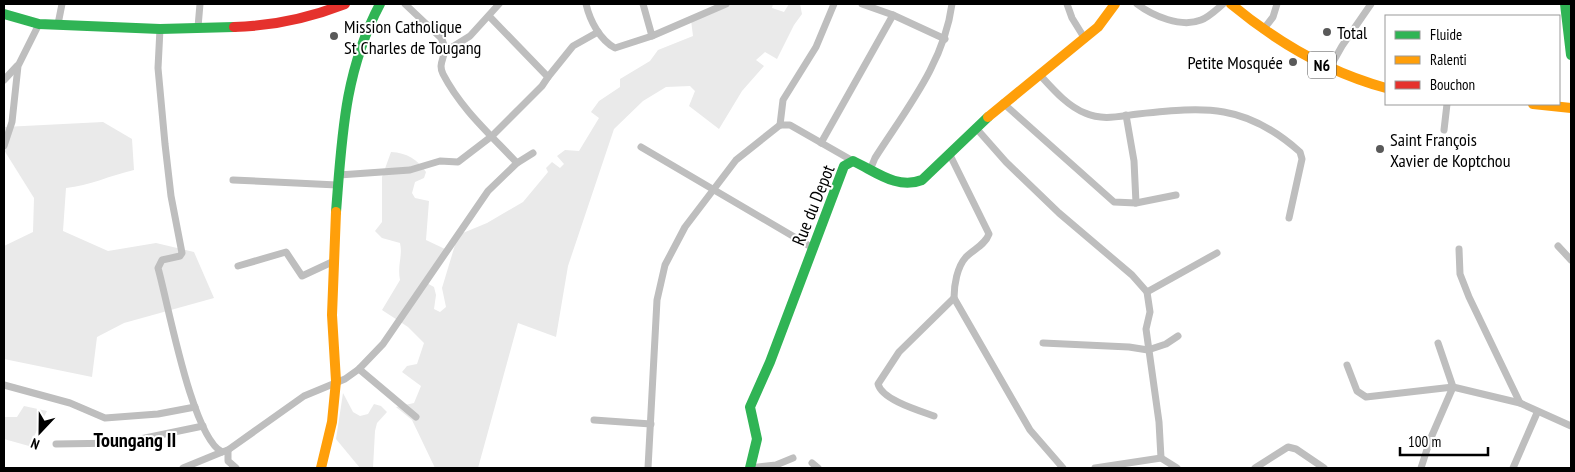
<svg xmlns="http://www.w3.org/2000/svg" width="1575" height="472" viewBox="0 0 1575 472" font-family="'PT Sans Narrow',sans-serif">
<rect width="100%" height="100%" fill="#fff"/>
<g fill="#eaeaea">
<path d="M 720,4 L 773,4 L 772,8 L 784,12 L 789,4 L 800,4 L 802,14 L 794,25 L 777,59 L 765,52 L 756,60 L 764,66 L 742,91 L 719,129 L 689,106 L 695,91 L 690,86 L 666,87 L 643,101 L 614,129 L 568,266 L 556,337 L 518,323 L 478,468 L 435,468 L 412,420 L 396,407 L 414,403 L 421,386 L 402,372 L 407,366 L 417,364 L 424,343 L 408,327 L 382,310 L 400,280 C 397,265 403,256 400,243 L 382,238 L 375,231 L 382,222 L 382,177 L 391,152 C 407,153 417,159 426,172 L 424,178 L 415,182 L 412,193 L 415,198 L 429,201 L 426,240 L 445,249 L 425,282 L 434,287 L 436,295 L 434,309 L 440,312 L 446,307 L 442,288 L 458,235 L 487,223 L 523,202 L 548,172 L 546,168 L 552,162 L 560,168 L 564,164 L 557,156 L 565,150 L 579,151 L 599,118 L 591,112 L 599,101 L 620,87 L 620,79 L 650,61 L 658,50 L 693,36 L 691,20 Z"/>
<path d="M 103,122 L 132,139 L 134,170 C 111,175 89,186 66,188 L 63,231 L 108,251 L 156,243 L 194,252 L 214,298 L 124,323 L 97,337 L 92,377 L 4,359 L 4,246 L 33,232 L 34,198 L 4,150 L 4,127 Z"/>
<polygon points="343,393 353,412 360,416 368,414 374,404 381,406 387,412 377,423 375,431 373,468 360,468 336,439"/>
<polygon points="24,406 47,411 29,446 4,439 4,417 17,417"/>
</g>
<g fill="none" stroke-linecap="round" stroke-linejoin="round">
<g stroke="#bebebe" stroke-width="7">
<path d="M 405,4 L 441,38 C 451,56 436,60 443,74 C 461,109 491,135 517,163"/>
<path d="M 586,4 C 590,21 600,40 615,48 L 652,36"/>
<polyline points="643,4 652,36 726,4"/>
<polyline points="862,4 893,15 945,39"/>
<polyline points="1067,4 1072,18 1085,39"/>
<path d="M 1137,4 C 1153,16 1181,28 1201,20 C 1209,17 1217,9 1223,4"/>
<polyline points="58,24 62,4"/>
<polyline points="198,27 200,4"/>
<path d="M 160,29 L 158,68 L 165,144 L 171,196 L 182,253 L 180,256 L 162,260 L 158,268 C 168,303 192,437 222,452 L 228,450 L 304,396 L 345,379 L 359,369 L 383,344 L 488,191 L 517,163 L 533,153"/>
<polyline points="1263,30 1273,17 1277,4"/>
<polyline points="446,51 470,36 499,4"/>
<polyline points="1329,69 1342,46 1371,4"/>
<path d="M 1039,74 C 1052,88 1067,106 1085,113 C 1103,121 1120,116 1138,114 C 1206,107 1245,103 1300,152 L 1302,159 L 1289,218"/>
<polyline points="548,77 573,46 598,32"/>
<polyline points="4,80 17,66"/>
<polyline points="1003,103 1114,202 1136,203 1176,195"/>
<polyline points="1126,115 1134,161 1136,203"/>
<polyline points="780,125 783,100 816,47 834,4"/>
<polyline points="976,128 1006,162 1059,213 1132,275 1147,292 1150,312 1146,329 1159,422 1161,458"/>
<polyline points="1444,130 1447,104"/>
<polyline points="821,143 893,15"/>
<polyline points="4,146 12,122 18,66 39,24"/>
<polyline points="641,147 813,248"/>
<path d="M 949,153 L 989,234 C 985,245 974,249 966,257 C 957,267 954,285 954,298 L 1030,430 L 1063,468"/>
<path d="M 870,170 L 875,158 C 907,108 944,63 952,4"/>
<polyline points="339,175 410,170 440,161 458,162 492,136 542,86 548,77 489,16"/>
<polyline points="233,180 337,185"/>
<polyline points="1558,246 1571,260"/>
<polyline points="1459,249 1460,274 1469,297 1520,403 1571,426"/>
<polyline points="238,266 286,252 302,276 332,262"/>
<polyline points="1147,292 1217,253"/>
<polyline points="1043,343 1129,347 1148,350 1166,344 1178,336"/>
<polyline points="1347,365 1357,391 1366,397 1453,387 1520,403"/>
<polyline points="359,369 416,417"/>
<polyline points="4,385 70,403 105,418 158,414 195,407"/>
<path d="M 934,416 C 920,411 882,400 878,384 L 899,352 L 954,298"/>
<polyline points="594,420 651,424"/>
<polyline points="56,444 121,443 203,426"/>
<polyline points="228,450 228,461 236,468"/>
<polyline points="812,463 818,468"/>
<polyline points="183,468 222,452"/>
<polyline points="648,468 657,300 665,265 685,227 736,160 780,125 790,125 853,161"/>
<polyline points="750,468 776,465 793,458"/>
<polyline points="1095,468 1161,458 1177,468"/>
<polyline points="1255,468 1288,447 1296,449 1324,468"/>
<polyline points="1421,468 1430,440 1453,387 1438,343"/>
<polyline points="1513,468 1537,413"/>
</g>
<g stroke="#30b455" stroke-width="10">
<polyline points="1565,4 1571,55"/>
<polyline points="4,14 39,24 160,29 234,27"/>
<path d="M 336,212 C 342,137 344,72 380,4"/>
<path d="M 750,468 L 757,439 L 750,407 L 770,362 L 844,166 L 853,161 C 875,171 897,190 922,180 L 988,117"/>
</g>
<g stroke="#ff9f0a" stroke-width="10">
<path d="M 1231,4 C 1278,43 1327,72 1386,88"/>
<polyline points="1533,104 1571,108"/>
<polyline points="988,117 1098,27 1115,4"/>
<polyline points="321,468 332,422 336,381 332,315 336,212"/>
</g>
<path stroke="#e5322d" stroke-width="10" d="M 234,27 C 273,26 309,18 345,4"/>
</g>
<g fill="#595959" stroke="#fff" stroke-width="2">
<circle cx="1327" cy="32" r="5"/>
<circle cx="334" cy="36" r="5"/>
<circle cx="1293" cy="62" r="5"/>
<circle cx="1380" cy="149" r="5"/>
</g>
<g text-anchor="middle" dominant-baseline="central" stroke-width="4" stroke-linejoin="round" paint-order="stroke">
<rect fill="#fff" stroke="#4c4c4c" stroke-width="1" x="1308" y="51.5" width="28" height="27" rx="4"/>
<g font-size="16" font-weight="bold" fill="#000">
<text x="1322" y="65">N6</text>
</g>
<g font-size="18" fill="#000" stroke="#fff" text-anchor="start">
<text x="344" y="26">Mission Catholique<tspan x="344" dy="21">St Charles de Tougang</tspan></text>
<text x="1337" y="32">Total</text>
<text x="1283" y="62" text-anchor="end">Petite Mosquée</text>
<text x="1390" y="139">Saint François<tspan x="1390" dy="21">Xavier de Koptchou</tspan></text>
</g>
<g font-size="18" fill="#000" stroke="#fff">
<text transform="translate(813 205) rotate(-68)">Rue du Depot</text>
</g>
<g font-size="20" font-weight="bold" fill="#000" stroke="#fff">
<text x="135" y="440">Toungang II</text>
</g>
</g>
<rect width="1575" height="472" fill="none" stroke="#000000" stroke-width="10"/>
<rect x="1385" y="15" width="175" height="90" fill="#ffffff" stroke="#999999"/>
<rect x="1395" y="31" width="25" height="8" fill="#30b455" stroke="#999999"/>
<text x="1430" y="40" font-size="15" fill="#000000">Fluide</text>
<rect x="1395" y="56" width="25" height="8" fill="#ff9f0a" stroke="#999999"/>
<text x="1430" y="65" font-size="15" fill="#000000">Ralenti</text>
<rect x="1395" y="81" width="25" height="8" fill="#e5322d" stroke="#999999"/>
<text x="1430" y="90" font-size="15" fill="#000000">Bouchon</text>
<g transform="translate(40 432) rotate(202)" stroke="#ffffff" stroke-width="4" paint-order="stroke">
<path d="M0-4L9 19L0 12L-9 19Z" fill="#000000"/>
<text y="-8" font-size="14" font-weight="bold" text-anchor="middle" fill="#000000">N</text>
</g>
<path d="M1400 447v8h88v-8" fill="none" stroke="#000000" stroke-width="2.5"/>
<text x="1408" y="447" font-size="15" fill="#000000" stroke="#ffffff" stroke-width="4" paint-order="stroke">100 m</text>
</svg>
